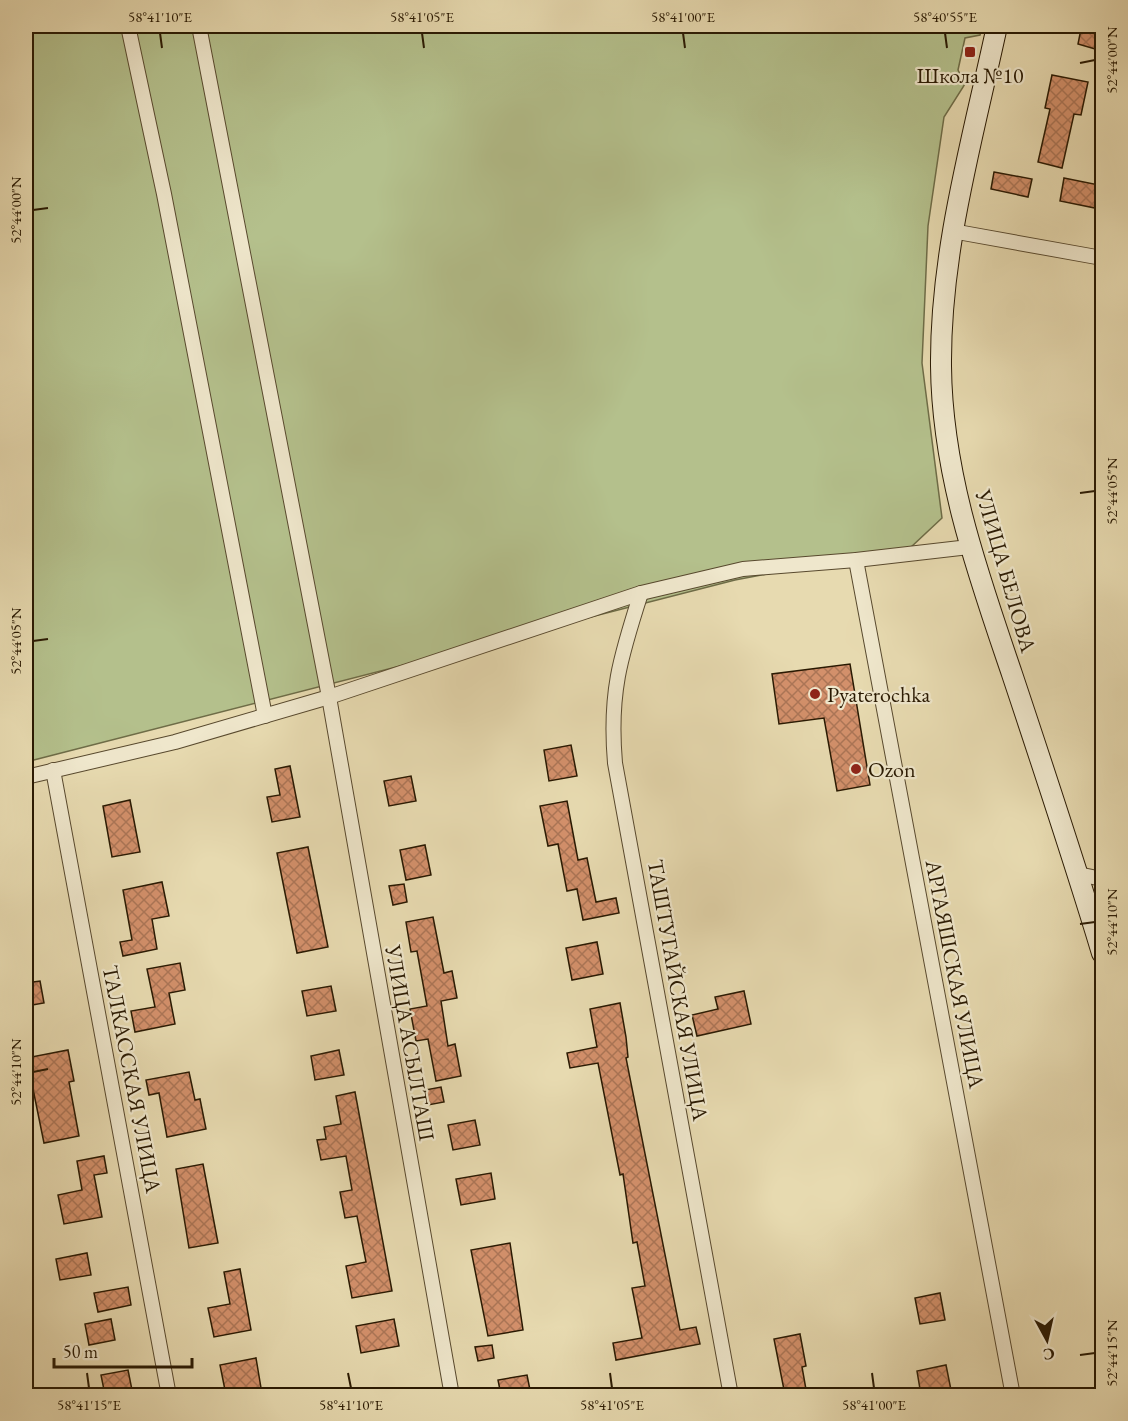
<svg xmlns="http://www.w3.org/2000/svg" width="1128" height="1421" viewBox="0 0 1128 1421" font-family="'EB Garamond',serif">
<defs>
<pattern id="building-cross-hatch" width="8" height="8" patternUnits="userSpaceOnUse" patternTransform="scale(1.5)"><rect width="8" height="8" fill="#d3906b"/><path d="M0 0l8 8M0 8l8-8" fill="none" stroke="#ab7556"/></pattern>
</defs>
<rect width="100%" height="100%" fill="#e7dab0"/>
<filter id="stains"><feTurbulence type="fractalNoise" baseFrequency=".00333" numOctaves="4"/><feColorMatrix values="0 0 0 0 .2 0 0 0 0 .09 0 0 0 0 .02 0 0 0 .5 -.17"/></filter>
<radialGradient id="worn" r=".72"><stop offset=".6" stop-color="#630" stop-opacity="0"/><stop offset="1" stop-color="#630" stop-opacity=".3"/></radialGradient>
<polygon fill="#b4c08c" stroke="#6e6c47" stroke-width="1.5" points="26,26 982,26 980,35 965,38 958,70 965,84 944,117 928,226 922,363 942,518 911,547 735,580 26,762"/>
<g fill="url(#building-cross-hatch)" stroke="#291902" stroke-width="1.5">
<polygon points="1081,29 1102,35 1102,51 1078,44"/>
<polygon points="1052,75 1088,82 1081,115 1074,114 1062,168 1038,162 1050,109 1045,108"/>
<polygon points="994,172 1032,179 1028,197 991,189"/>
<polygon points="1064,178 1099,185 1095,208 1060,201"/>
<polygon points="850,664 870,785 837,791 824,718 779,724 772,674"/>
<polygon points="571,745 577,776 549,781 544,750"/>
<polygon points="290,766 300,817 272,822 267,797 280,795 275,769"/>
<polygon points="411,776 416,801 389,806 384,781"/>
<polygon points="130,800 140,852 112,857 103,806"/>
<polygon points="567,801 578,860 587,858 596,902 616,898 619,913 583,920 577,889 567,891 558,844 548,846 540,806"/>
<polygon points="425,845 431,875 406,880 400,850"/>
<polygon points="308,847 328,947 297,953 277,853"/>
<polygon points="162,882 169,916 152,919 157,949 123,956 120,942 132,940 123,890"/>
<polygon points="404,884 407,902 393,905 389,886"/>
<polygon points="433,917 444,973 452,971 457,998 441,1001 448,1046 455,1044 461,1076 436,1081 428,1039 416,1041 410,1009 427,1006 417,951 411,952 406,922"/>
<polygon points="597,942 603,974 572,980 566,948"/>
<polygon points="180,963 185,990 169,993 175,1024 135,1032 131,1011 155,1007 147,969"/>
<polygon points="40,981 44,1003 26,1006 26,983"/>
<polygon points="331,986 336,1011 307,1016 302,991"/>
<polygon points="744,991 751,1024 697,1036 692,1015 718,1009 715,997"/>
<polygon points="620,1003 626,1037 628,1057 626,1058 680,1330 696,1327 700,1344 616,1360 613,1343 642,1338 632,1288 645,1286 637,1242 633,1243 623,1174 620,1175 598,1063 570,1068 567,1053 597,1047 590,1009"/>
<polygon points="68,1050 74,1081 69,1082 79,1136 44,1143 33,1089 28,1090 26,1058"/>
<polygon points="339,1050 344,1075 315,1080 311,1056"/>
<polygon points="189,1072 195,1100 200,1099 206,1129 167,1137 159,1093 149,1095 146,1080"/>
<polygon points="441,1087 444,1102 428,1105 425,1090"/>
<polygon points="355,1092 392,1291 352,1298 346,1266 366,1262 357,1216 345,1218 340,1192 352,1190 346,1156 321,1160 317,1140 326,1139 324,1127 341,1124 336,1096"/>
<polygon points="475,1120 480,1145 453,1150 448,1125"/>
<polygon points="104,1156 107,1173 94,1175 102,1217 64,1224 58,1195 82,1190 77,1161"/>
<polygon points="203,1164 218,1243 189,1248 176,1169"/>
<polygon points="491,1173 495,1199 461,1205 456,1179"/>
<polygon points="510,1243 523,1330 488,1336 471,1250"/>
<polygon points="87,1253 91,1275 60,1280 56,1259"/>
<polygon points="240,1269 251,1330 214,1337 208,1308 230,1304 224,1272"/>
<polygon points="128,1287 131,1305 98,1312 94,1293"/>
<polygon points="940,1293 945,1320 920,1324 915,1298"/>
<polygon points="111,1319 115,1340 89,1345 85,1324"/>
<polygon points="394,1319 399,1346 361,1353 356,1326"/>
<polygon points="800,1334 806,1366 802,1367 807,1395 785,1395 774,1339"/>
<polygon points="492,1345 494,1358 478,1361 475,1347"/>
<polygon points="256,1358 261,1388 226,1395 220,1365"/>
<polygon points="946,1365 951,1390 921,1395 917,1371"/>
<polygon points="128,1370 133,1395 105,1395 101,1375"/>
<polygon points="527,1375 531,1395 501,1395 498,1380"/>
</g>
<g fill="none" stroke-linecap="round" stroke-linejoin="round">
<g stroke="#58492e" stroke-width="16">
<g id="street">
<polyline points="128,26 164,194 265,716"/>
<polyline points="199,26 329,697 452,1396"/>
<polyline points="952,231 1102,258"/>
<polyline points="856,560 1013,1396"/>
<path d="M 641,593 C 620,658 609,694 615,763 L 731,1396"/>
<polyline points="53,770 169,1396"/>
<polyline points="26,777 175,742 329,697 641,593 743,569 856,560 969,547"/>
<polyline points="1078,874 1102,879"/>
</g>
</g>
<g stroke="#291902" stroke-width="22">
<path id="secondary" d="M 997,26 C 973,138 940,251 941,366 C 942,474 978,574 1012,674 C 1043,767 1074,860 1102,953"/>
</g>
<use href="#street" stroke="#efe7cc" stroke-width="14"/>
<use href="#secondary" stroke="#efe7cc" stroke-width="20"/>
</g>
<path fill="none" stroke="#291902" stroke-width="2" d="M 160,33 L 162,48M 422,33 L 424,48M 683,33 L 685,48M 945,33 L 947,48M 1080,63 L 1095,60M 33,210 L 48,208M 1080,493 L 1095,491M 33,641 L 48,639M 1080,924 L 1095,922M 33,1072 L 48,1069M 1080,1355 L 1095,1353M 87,1373 L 89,1388M 348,1373 L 351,1388M 610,1373 L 612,1388M 872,1373 L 874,1388"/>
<g fill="#8f2418" stroke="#efe7cc" stroke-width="2">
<rect x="964" y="46" width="12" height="12" rx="3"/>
<circle cx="815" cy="694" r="6"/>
<circle cx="856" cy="769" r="6"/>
</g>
<g text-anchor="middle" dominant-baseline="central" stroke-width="4.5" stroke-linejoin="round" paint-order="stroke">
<g font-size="22" fill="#291902" stroke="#efe7cc" text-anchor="start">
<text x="970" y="75" text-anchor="middle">Школа №10</text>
<text x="827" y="694">Pyaterochka</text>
<text x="868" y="769">Ozon</text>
</g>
<g font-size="22" fill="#291902" stroke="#efe7cc">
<text transform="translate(1006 571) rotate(74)">УЛИЦА БЕЛОВА</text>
<text transform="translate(955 974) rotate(79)">АРГАЯШСКАЯ УЛИЦА</text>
<text transform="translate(678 990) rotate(80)">ТАШТУГАЙСКАЯ УЛИЦА</text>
<text transform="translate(410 1043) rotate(80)">УЛИЦА АСЫЛТАШ</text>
<text transform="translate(132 1079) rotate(79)">ТАЛКАССКАЯ УЛИЦА</text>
</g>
</g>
<rect width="1128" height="1421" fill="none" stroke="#e7dab0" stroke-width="66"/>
<g transform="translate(1047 1340) rotate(172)" stroke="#efe7cc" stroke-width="4.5" paint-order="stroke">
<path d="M0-4.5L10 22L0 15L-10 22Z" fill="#291902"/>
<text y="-9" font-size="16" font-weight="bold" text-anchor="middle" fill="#291902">С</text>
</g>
<path d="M54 1358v9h138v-9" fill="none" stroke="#291902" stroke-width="3"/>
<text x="63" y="1358" font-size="18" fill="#291902" stroke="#efe7cc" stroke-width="4.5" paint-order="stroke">50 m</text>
<rect x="33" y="33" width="1062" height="1355" fill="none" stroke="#291902" stroke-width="2"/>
<g font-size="15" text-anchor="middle" fill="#291902">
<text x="160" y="22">58°41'10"E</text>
<text x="422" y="22">58°41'05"E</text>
<text x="683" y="22">58°41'00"E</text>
<text x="945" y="22">58°40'55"E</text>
<text transform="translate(1112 60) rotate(-90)" y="5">52°44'00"N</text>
<text transform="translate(16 210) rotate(-90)" y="5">52°44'00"N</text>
<text transform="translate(1112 491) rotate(-90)" y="5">52°44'05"N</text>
<text transform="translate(16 641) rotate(-90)" y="5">52°44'05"N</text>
<text transform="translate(1112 922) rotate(-90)" y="5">52°44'10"N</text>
<text transform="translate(16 1072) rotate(-90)" y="5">52°44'10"N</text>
<text transform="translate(1112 1353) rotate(-90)" y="5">52°44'15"N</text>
<text x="89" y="1410">58°41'15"E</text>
<text x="351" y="1410">58°41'10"E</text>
<text x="612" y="1410">58°41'05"E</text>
<text x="874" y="1410">58°41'00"E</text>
</g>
<rect width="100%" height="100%" filter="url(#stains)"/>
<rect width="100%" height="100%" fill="url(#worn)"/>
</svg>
